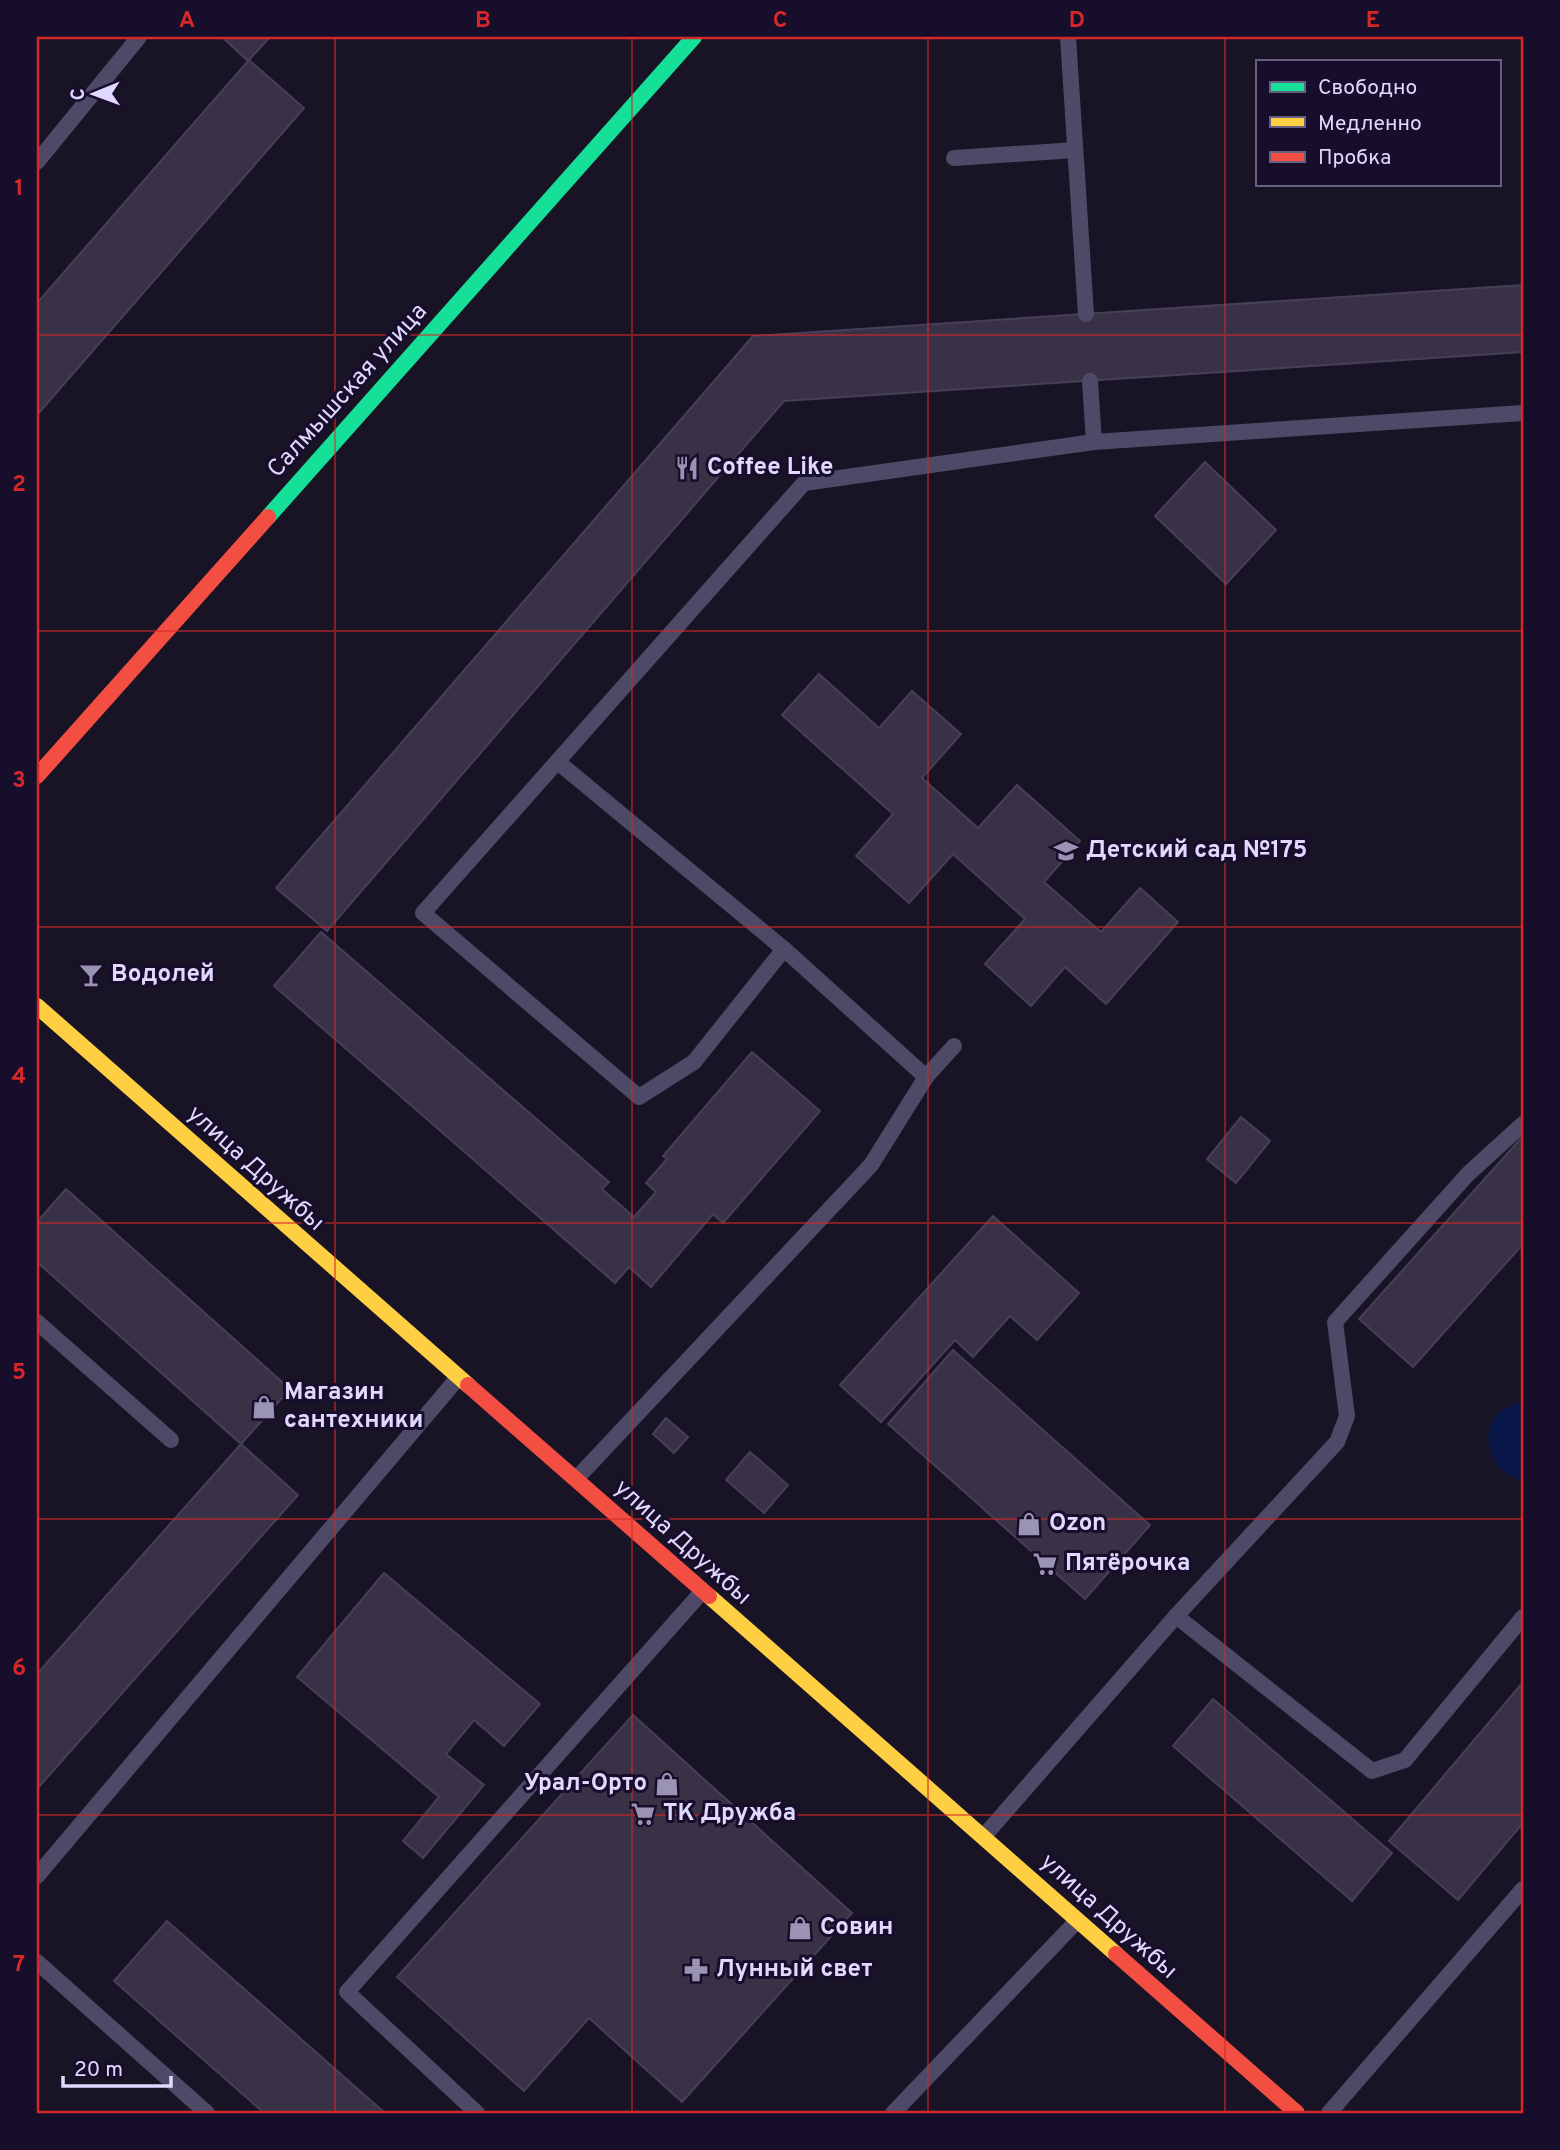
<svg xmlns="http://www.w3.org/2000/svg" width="1560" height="2150" viewBox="0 0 1560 2150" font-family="Overpass,sans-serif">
<rect width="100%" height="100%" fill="#191425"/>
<path fill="#081748" d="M 1523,1402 L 1523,1481 L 1521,1481 C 1478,1466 1476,1410 1523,1402 Z"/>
<g fill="#393246" stroke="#463f58" stroke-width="2">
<polygon points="222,37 270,37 248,61"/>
<polygon points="249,60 304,108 37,415 37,303"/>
<polygon points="1523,285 1523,352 784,401 327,931 276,888 753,336"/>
<polygon points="1205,462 1276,530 1226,584 1155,516"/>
<polygon points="819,674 879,728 912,691 961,734 922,778 978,828 1017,785 1080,841 1044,882 1101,932 1140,888 1178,922 1106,1004 1065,967 1031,1006 985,964 1025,919 953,854 909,903 856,856 893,814 782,715"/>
<polygon points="321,932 609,1182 602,1189 634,1217 656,1192 646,1183 667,1159 663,1156 752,1052 820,1111 723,1223 713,1214 651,1287 629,1267 615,1283 274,986"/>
<polygon points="1241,1117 1270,1141 1236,1183 1207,1159"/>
<polygon points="1522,1137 1523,1244 1413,1367 1359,1319"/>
<polygon points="66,1189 290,1389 241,1444 37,1262 37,1222"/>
<polygon points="993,1216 1079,1293 1037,1340 1010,1316 973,1357 955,1340 881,1422 840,1385"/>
<polygon points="953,1350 1150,1525 1085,1599 888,1424"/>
<polygon points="666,1418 688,1437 674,1453 653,1434"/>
<polygon points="241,1444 298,1495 37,1789 37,1674"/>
<polygon points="750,1452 788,1485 764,1513 726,1480"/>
<polygon points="384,1573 540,1704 504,1746 474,1720 446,1754 484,1785 423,1858 403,1841 439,1797 297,1677"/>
<polygon points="1523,1682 1523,1823 1458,1900 1389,1841"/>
<polygon points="1213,1699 1392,1853 1352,1901 1173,1746"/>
<polygon points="633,1715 852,1913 682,2102 589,2018 524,2091 397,1977"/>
<polygon points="167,1921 385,2113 264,2113 114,1981"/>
</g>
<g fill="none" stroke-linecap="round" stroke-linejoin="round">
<g stroke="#4e4966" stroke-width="16">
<polyline points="1068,37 1086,314"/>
<polyline points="954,158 1075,150"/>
<polyline points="37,162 139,37"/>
<polyline points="1094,442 1523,413"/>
<polyline points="559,763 784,949"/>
<polyline points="926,1077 954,1046"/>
<polyline points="37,1322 171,1440"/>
<polyline points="576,1479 871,1165 926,1077 784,949 694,1062 639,1097 423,913 804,483 1094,442 1090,381"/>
<polyline points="1176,1616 1372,1771 1405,1760 1523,1617"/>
<polyline points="984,1836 1176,1616 1337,1442 1347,1416 1335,1322 1468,1174 1523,1124"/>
<polyline points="37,1876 457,1379"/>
<polyline points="37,1962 207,2113"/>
<polyline points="477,2113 347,1992 701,1593"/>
<polyline points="893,2113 1077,1921"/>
<polyline points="1329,2113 1523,1889"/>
</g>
<polyline stroke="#16e098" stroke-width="16" points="268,517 694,37"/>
<g stroke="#ffcf43" stroke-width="16">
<polyline points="37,1006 468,1385"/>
<polyline points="709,1596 1116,1954"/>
</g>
<g stroke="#f24e42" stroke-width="16">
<polyline points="37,776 268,517"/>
<polyline points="468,1385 709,1596"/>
<polyline points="1116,1954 1297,2113"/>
</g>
</g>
<path fill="none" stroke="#d62828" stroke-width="2" stroke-opacity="0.55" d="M 335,37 L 335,2113M 632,37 L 632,2113M 928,37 L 928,2113M 1225,37 L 1225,2113M 37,335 L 1523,335M 37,631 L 1523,631M 37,927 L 1523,927M 37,1223 L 1523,1223M 37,1519 L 1523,1519M 37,1815 L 1523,1815"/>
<defs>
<g id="restaurant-bare" transform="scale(1.89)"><path d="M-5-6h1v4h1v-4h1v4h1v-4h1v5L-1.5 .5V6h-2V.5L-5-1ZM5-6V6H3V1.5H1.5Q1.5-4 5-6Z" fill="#9b93b3" stroke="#160e2b" stroke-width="2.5" paint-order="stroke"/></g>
<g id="school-bare" transform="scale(1.89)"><path d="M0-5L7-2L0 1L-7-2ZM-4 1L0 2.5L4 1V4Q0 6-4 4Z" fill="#9b93b3" stroke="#160e2b" stroke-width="2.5" paint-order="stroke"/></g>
<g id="bar-bare" transform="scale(1.89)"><path d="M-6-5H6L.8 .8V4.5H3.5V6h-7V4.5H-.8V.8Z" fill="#9b93b3" stroke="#160e2b" stroke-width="2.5" paint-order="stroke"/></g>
<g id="shop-bare" transform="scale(1.89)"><path d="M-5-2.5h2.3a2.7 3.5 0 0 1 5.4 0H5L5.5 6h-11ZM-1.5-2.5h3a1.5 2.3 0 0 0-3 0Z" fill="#9b93b3" stroke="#160e2b" stroke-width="2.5" paint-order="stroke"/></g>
<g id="supermarket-bare" transform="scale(1.89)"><path d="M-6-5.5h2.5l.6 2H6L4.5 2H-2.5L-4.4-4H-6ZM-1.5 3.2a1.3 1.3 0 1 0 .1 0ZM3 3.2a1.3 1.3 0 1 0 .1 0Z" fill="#9b93b3" stroke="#160e2b" stroke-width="2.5" paint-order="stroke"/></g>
<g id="pharmacy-bare" transform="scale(1.89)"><path d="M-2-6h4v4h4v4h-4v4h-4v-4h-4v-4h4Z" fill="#9b93b3" stroke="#160e2b" stroke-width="2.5" paint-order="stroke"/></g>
</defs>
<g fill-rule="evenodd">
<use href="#restaurant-bare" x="687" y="468"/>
<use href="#school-bare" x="1066" y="851"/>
<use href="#bar-bare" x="91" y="975"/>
<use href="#shop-bare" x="264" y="1407"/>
<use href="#shop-bare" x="1029" y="1524"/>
<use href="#supermarket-bare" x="1045" y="1564"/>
<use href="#shop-bare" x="667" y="1784"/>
<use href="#supermarket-bare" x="643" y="1814"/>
<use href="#shop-bare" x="800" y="1928"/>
<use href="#pharmacy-bare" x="696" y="1970"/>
</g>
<g text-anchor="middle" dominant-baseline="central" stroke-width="6" stroke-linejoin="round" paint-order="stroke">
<g font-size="24" fill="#e1d8ff" stroke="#160e2b">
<text transform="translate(348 391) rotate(-48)">Салмышская улица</text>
<text transform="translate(255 1169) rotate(42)">улица Дружбы</text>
<text transform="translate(682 1543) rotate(42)">улица Дружбы</text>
<text transform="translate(1108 1917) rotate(42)">улица Дружбы</text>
</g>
<g font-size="24" font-weight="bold" fill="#e1d8ff" stroke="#160e2b" text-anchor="start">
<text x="707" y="468">Coffee Like</text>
<text x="1086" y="851">Детский сад №175</text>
<text x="111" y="975">Водолей</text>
<text x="284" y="1393">Магазин<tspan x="284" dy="28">сантехники</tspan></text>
<text x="1049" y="1524">Ozon</text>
<text x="1065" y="1564">Пятёрочка</text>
<text x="647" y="1784" text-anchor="end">Урал-Орто</text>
<text x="663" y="1814">ТК Дружба</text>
<text x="820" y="1928">Совин</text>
<text x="716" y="1970">Лунный свет</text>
</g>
</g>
<rect width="1560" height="2150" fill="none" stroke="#160e2b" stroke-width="77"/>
<rect x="1256" y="60" width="245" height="126" fill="#160e2b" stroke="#675f80" stroke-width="2"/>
<rect x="1270" y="82" width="35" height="10" fill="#16e098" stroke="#675f80" stroke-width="2"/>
<text x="1318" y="94" font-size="21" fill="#e1d8ff">Свободно</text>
<rect x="1270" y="117" width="35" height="10" fill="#ffcf43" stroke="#675f80" stroke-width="2"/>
<text x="1318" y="130" font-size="21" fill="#e1d8ff">Медленно</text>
<rect x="1270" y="152" width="35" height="10" fill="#f24e42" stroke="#675f80" stroke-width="2"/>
<text x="1318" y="164" font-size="21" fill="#e1d8ff">Пробка</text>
<g transform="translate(94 94) rotate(269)" stroke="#160e2b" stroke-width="5" paint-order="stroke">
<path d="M0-5L12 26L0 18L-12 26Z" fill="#e1d8ff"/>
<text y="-10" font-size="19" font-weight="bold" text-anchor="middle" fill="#e1d8ff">С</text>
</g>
<path d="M63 2076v10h108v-10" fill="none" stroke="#e1d8ff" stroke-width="3.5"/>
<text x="74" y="2076" font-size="21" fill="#e1d8ff" stroke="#160e2b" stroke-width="5" paint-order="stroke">20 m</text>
<rect x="38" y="38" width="1484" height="2074" fill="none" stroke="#d62828" stroke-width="2.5"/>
<g font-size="23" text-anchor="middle" font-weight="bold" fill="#d62828">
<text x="187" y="27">A</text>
<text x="483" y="27">B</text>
<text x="780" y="27">C</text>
<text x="1077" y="27">D</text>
<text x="1373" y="27">E</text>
<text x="19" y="195">1</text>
<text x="19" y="491">2</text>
<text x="19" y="787">3</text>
<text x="19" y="1083">4</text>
<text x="19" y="1379">5</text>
<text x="19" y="1675">6</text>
<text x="19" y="1971">7</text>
</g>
</svg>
